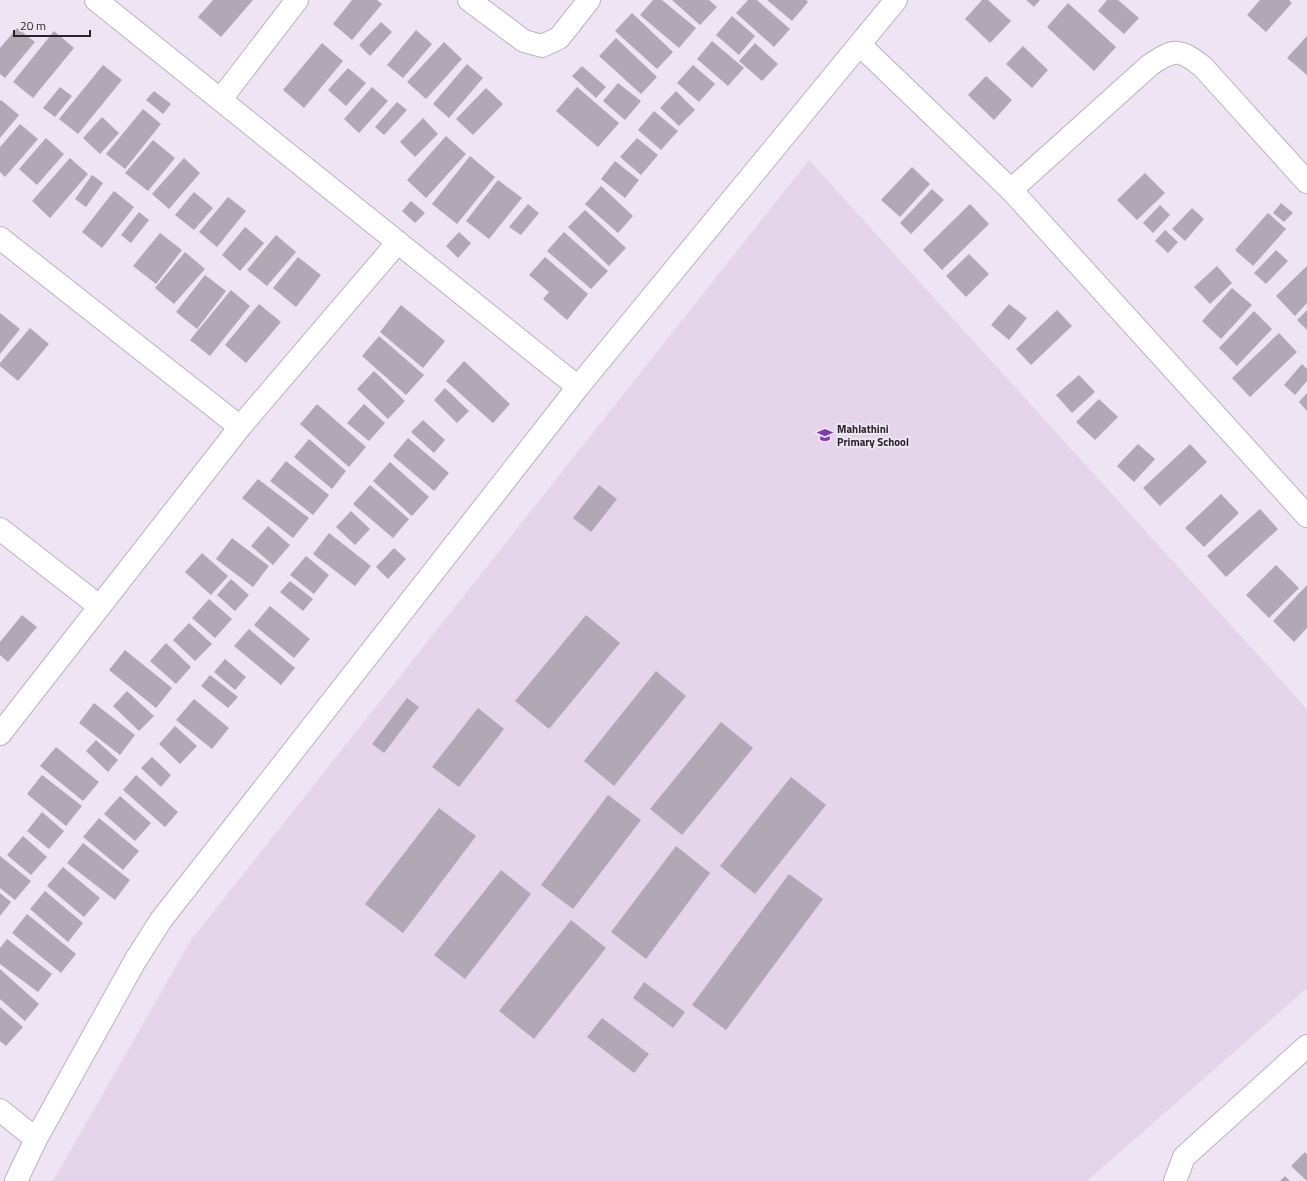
<svg xmlns="http://www.w3.org/2000/svg" width="1307" height="1181" viewBox="0 0 1307 1181" font-family="'Titillium Web',sans-serif">
<rect width="100%" height="100%" fill="#eee4f3"/>
<polygon fill="#e4d5ea" points="809,160 1307,709 1307,988 1087,1181 53,1181 191,940"/>
<g fill="#b1a7b5">
<polygon points="213,0 253,0 221,37 198,17"/>
<polygon points="352,0 377,0 382,4 352,40 333,24"/>
<polygon points="653,0 662,0 696,28 679,48 640,15"/>
<polygon points="672,0 709,0 717,7 700,25"/>
<polygon points="748,0 757,0 790,29 774,47 736,13"/>
<polygon points="767,0 806,0 808,2 792,21"/>
<polygon points="982,0 988,0 1011,21 990,43 965,19"/>
<polygon points="1026,0 1040,0 1034,7"/>
<polygon points="1107,0 1118,0 1139,18 1124,34 1098,11"/>
<polygon points="1260,0 1289,0 1292,3 1266,32 1247,15"/>
<polygon points="1068,3 1116,47 1094,71 1047,27"/>
<polygon points="632,13 673,52 657,69 615,31"/>
<polygon points="732,16 755,36 739,55 716,35"/>
<polygon points="381,22 392,32 370,56 359,45"/>
<polygon points="17,28 35,42 5,78 0,74 0,48"/>
<polygon points="416,30 432,44 403,78 387,65"/>
<polygon points="54,31 74,48 33,98 13,82"/>
<polygon points="1307,36 1307,75 1287,58"/>
<polygon points="616,38 657,77 641,94 599,56"/>
<polygon points="712,41 744,68 728,86 697,59"/>
<polygon points="444,42 462,59 426,99 407,82"/>
<polygon points="322,43 343,61 304,108 283,90"/>
<polygon points="755,43 778,64 762,81 739,61"/>
<polygon points="1023,46 1048,70 1032,88 1006,64"/>
<polygon points="467,64 483,78 449,118 433,104"/>
<polygon points="103,65 122,80 78,134 59,119"/>
<polygon points="693,65 715,84 699,102 677,83"/>
<polygon points="582,66 606,87 596,98 572,76"/>
<polygon points="348,68 366,83 346,106 328,90"/>
<polygon points="986,76 1012,100 994,120 968,95"/>
<polygon points="618,83 641,101 625,120 603,101"/>
<polygon points="60,87 72,96 55,117 43,108"/>
<polygon points="372,87 388,101 359,133 344,119"/>
<polygon points="577,87 619,123 598,147 556,111"/>
<polygon points="486,88 503,104 473,135 456,119"/>
<polygon points="154,91 171,104 163,114 146,100"/>
<polygon points="676,91 695,110 679,126 660,108"/>
<polygon points="1,100 19,115 0,138 0,101"/>
<polygon points="397,102 407,110 384,135 375,127"/>
<polygon points="143,109 161,124 125,169 106,154"/>
<polygon points="654,111 678,131 661,150 638,130"/>
<polygon points="102,117 119,133 100,154 83,138"/>
<polygon points="423,118 438,134 415,157 400,142"/>
<polygon points="20,124 38,139 5,177 0,172 0,147"/>
<polygon points="446,136 466,154 426,198 407,180"/>
<polygon points="46,138 64,154 37,185 19,169"/>
<polygon points="637,138 658,155 641,175 620,157"/>
<polygon points="153,140 175,158 148,191 125,173"/>
<polygon points="470,156 495,177 457,224 432,204"/>
<polygon points="70,158 88,174 50,218 32,201"/>
<polygon points="184,158 200,173 169,209 152,194"/>
<polygon points="615,161 639,180 625,198 601,179"/>
<polygon points="912,167 930,184 900,217 881,200"/>
<polygon points="1145,173 1165,193 1137,220 1117,200"/>
<polygon points="92,175 103,183 86,207 75,199"/>
<polygon points="498,180 522,198 489,239 466,221"/>
<polygon points="601,186 633,216 618,233 585,204"/>
<polygon points="932,189 944,200 911,234 900,223"/>
<polygon points="114,191 134,207 102,248 82,232"/>
<polygon points="194,192 213,208 194,230 175,215"/>
<polygon points="228,197 246,211 217,247 199,232"/>
<polygon points="411,201 425,213 415,223 402,211"/>
<polygon points="1281,203 1293,213 1284,222 1273,213"/>
<polygon points="528,204 539,213 521,235 509,227"/>
<polygon points="970,204 989,224 942,270 923,250"/>
<polygon points="1160,205 1170,215 1153,233 1143,223"/>
<polygon points="1192,208 1204,219 1185,241 1172,229"/>
<polygon points="585,210 626,248 609,266 568,227"/>
<polygon points="139,212 149,220 131,243 121,235"/>
<polygon points="1268,213 1286,229 1253,266 1235,250"/>
<polygon points="245,227 264,243 240,271 222,255"/>
<polygon points="1165,230 1178,242 1168,253 1155,241"/>
<polygon points="459,232 471,243 458,258 446,246"/>
<polygon points="564,232 608,271 591,289 547,251"/>
<polygon points="160,233 182,250 156,284 133,266"/>
<polygon points="276,235 296,252 267,286 247,270"/>
<polygon points="1276,250 1288,261 1266,284 1254,273"/>
<polygon points="185,252 205,269 174,304 155,288"/>
<polygon points="969,254 989,274 966,297 946,276"/>
<polygon points="298,257 321,275 296,307 273,288"/>
<polygon points="545,257 588,294 567,320 543,299 549,292 529,275"/>
<polygon points="1217,266 1232,283 1210,304 1194,287"/>
<polygon points="1307,266 1307,303 1295,316 1276,296"/>
<polygon points="205,275 226,291 197,329 176,312"/>
<polygon points="1232,288 1252,305 1221,339 1202,321"/>
<polygon points="231,290 250,306 210,356 190,340"/>
<polygon points="259,304 281,322 246,363 225,345"/>
<polygon points="1009,304 1027,318 1009,340 991,325"/>
<polygon points="401,305 445,341 423,368 380,332"/>
<polygon points="1057,310 1072,326 1031,365 1016,349"/>
<polygon points="1307,310 1307,330 1297,320"/>
<polygon points="1254,311 1272,329 1237,366 1219,348"/>
<polygon points="0,313 20,329 0,354"/>
<polygon points="30,328 49,344 18,381 0,366 0,363"/>
<polygon points="1279,333 1297,352 1250,397 1232,378"/>
<polygon points="379,336 424,375 406,395 362,356"/>
<polygon points="464,361 510,404 493,423 446,381"/>
<polygon points="1302,364 1307,369 1307,381 1295,395 1284,385"/>
<polygon points="374,371 405,401 388,419 357,389"/>
<polygon points="1079,375 1095,392 1072,413 1056,395"/>
<polygon points="445,388 469,411 457,423 434,400"/>
<polygon points="1307,393 1307,411 1299,402"/>
<polygon points="1099,399 1118,417 1095,440 1076,422"/>
<polygon points="317,404 366,447 349,467 300,424"/>
<polygon points="364,404 385,423 369,441 347,423"/>
<polygon points="423,420 445,440 434,453 411,432"/>
<polygon points="408,438 449,473 434,491 393,456"/>
<polygon points="309,439 346,471 332,489 294,457"/>
<polygon points="1138,444 1155,459 1134,482 1117,466"/>
<polygon points="1190,444 1207,462 1160,506 1143,488"/>
<polygon points="286,461 329,495 313,515 270,481"/>
<polygon points="390,462 429,497 412,516 373,481"/>
<polygon points="258,479 309,518 293,538 242,498"/>
<polygon points="370,485 409,519 393,538 353,504"/>
<polygon points="599,485 617,499 591,532 573,518"/>
<polygon points="1221,494 1239,513 1204,547 1185,528"/>
<polygon points="1260,509 1278,529 1226,577 1207,556"/>
<polygon points="351,511 370,529 355,545 336,527"/>
<polygon points="268,526 290,545 273,565 251,546"/>
<polygon points="329,533 371,566 355,586 313,554"/>
<polygon points="232,538 269,566 253,587 216,559"/>
<polygon points="394,548 406,559 388,579 376,567"/>
<polygon points="202,553 228,576 211,595 185,572"/>
<polygon points="306,556 329,575 314,594 290,575"/>
<polygon points="1276,565 1299,588 1269,618 1246,595"/>
<polygon points="231,579 249,595 235,611 217,595"/>
<polygon points="290,581 313,599 303,611 280,592"/>
<polygon points="1307,585 1307,628 1294,642 1273,621"/>
<polygon points="209,599 232,619 215,638 192,618"/>
<polygon points="270,606 310,639 294,658 254,625"/>
<polygon points="22,615 37,627 8,662 0,655 0,642"/>
<polygon points="586,615 620,643 549,729 515,701"/>
<polygon points="189,623 212,644 195,661 173,640"/>
<polygon points="249,629 295,668 281,685 234,646"/>
<polygon points="166,643 191,667 176,684 150,661"/>
<polygon points="125,650 172,688 156,708 109,670"/>
<polygon points="225,659 246,677 235,690 214,672"/>
<polygon points="656,671 686,696 614,786 584,761"/>
<polygon points="210,675 238,697 228,708 201,686"/>
<polygon points="127,691 154,716 139,731 113,706"/>
<polygon points="407,698 419,707 384,753 372,744"/>
<polygon points="194,699 229,728 212,749 176,720"/>
<polygon points="94,703 135,735 120,755 79,723"/>
<polygon points="478,708 504,729 459,787 432,767"/>
<polygon points="721,722 753,748 682,835 650,809"/>
<polygon points="175,726 197,746 180,764 159,744"/>
<polygon points="96,740 118,760 108,772 86,751"/>
<polygon points="56,747 99,782 83,801 40,766"/>
<polygon points="152,757 171,775 161,787 141,768"/>
<polygon points="42,775 82,806 66,826 27,794"/>
<polygon points="136,775 178,812 165,827 123,790"/>
<polygon points="791,777 826,805 755,894 720,866"/>
<polygon points="608,795 641,820 573,909 541,885"/>
<polygon points="120,796 151,823 135,841 104,814"/>
<polygon points="439,808 476,836 403,933 365,904"/>
<polygon points="42,812 64,831 49,849 27,831"/>
<polygon points="99,818 139,851 123,870 83,837"/>
<polygon points="23,836 47,857 31,875 7,855"/>
<polygon points="83,843 130,880 115,900 67,863"/>
<polygon points="676,846 710,873 646,959 611,932"/>
<polygon points="0,856 31,881 15,900 0,888"/>
<polygon points="63,867 100,898 84,917 47,886"/>
<polygon points="501,870 531,894 465,979 434,955"/>
<polygon points="789,874 823,899 726,1030 692,1005"/>
<polygon points="45,891 83,923 68,942 30,909"/>
<polygon points="0,893 11,902 0,916"/>
<polygon points="27,914 76,954 61,973 12,933"/>
<polygon points="571,920 606,948 534,1039 499,1011"/>
<polygon points="7,939 52,974 38,992 0,964 0,948"/>
<polygon points="0,969 39,1004 25,1021 0,999"/>
<polygon points="644,982 685,1012 673,1028 633,998"/>
<polygon points="0,1007 23,1027 6,1046 0,1041"/>
<polygon points="602,1018 649,1054 634,1073 587,1037"/>
<polygon points="1305,1152 1307,1155 1307,1181 1291,1166"/>
<polygon points="1285,1176 1290,1181 1280,1181"/>
</g>
<g fill="none" stroke-linecap="round" stroke-linejoin="round">
<g stroke="#bbb1bf" stroke-width="24">
<g id="street">
<polyline points="96,0 578,387"/>
<polyline points="469,0 524,41 542,46 559,38 589,0"/>
<polyline points="860,45 1011,190 1307,516"/>
<polyline points="221,99 297,0"/>
<path d="M 1011,190 L 1150,65 C 1175,48 1180,49 1203,67 L 1307,182"/>
<polyline points="0,238 240,427"/>
<polyline points="0,529 99,606"/>
<polyline points="0,734 240,427 398,242"/>
<polyline points="0,1110 36,1139"/>
<polyline points="16,1181 36,1139 135,961 161,920 578,387 896,0"/>
<polyline points="1175,1181 1184,1157 1307,1046"/>
</g>
</g>
<use href="#street" stroke="#fff" stroke-width="22"/>
</g>
<defs>
<g id="school-bare" transform="scale(1.2)"><path d="M0-5L7-2L0 1L-7-2ZM-4 1L0 2.5L4 1V4Q0 6-4 4Z" fill="#7f3aad" stroke="#eee4f3" stroke-width="2.5" paint-order="stroke"/></g>
</defs>
<g fill-rule="evenodd">
<use href="#school-bare" x="825" y="435"/>
</g>
<g text-anchor="middle" dominant-baseline="central" stroke-width="4" stroke-linejoin="round" paint-order="stroke">
<g font-size="11" font-weight="bold" fill="#272429" stroke="#eee4f3" text-anchor="start">
<text x="837" y="429">Mahlathini<tspan x="837" dy="13">Primary School</tspan></text>
</g>
</g>
<path d="M14 30v6h76v-6" fill="none" stroke="#272429" stroke-width="2"/>
<text x="20" y="30" font-size="12" fill="#272429" stroke="#eee4f3" stroke-width="3" paint-order="stroke">20 m</text>
</svg>
